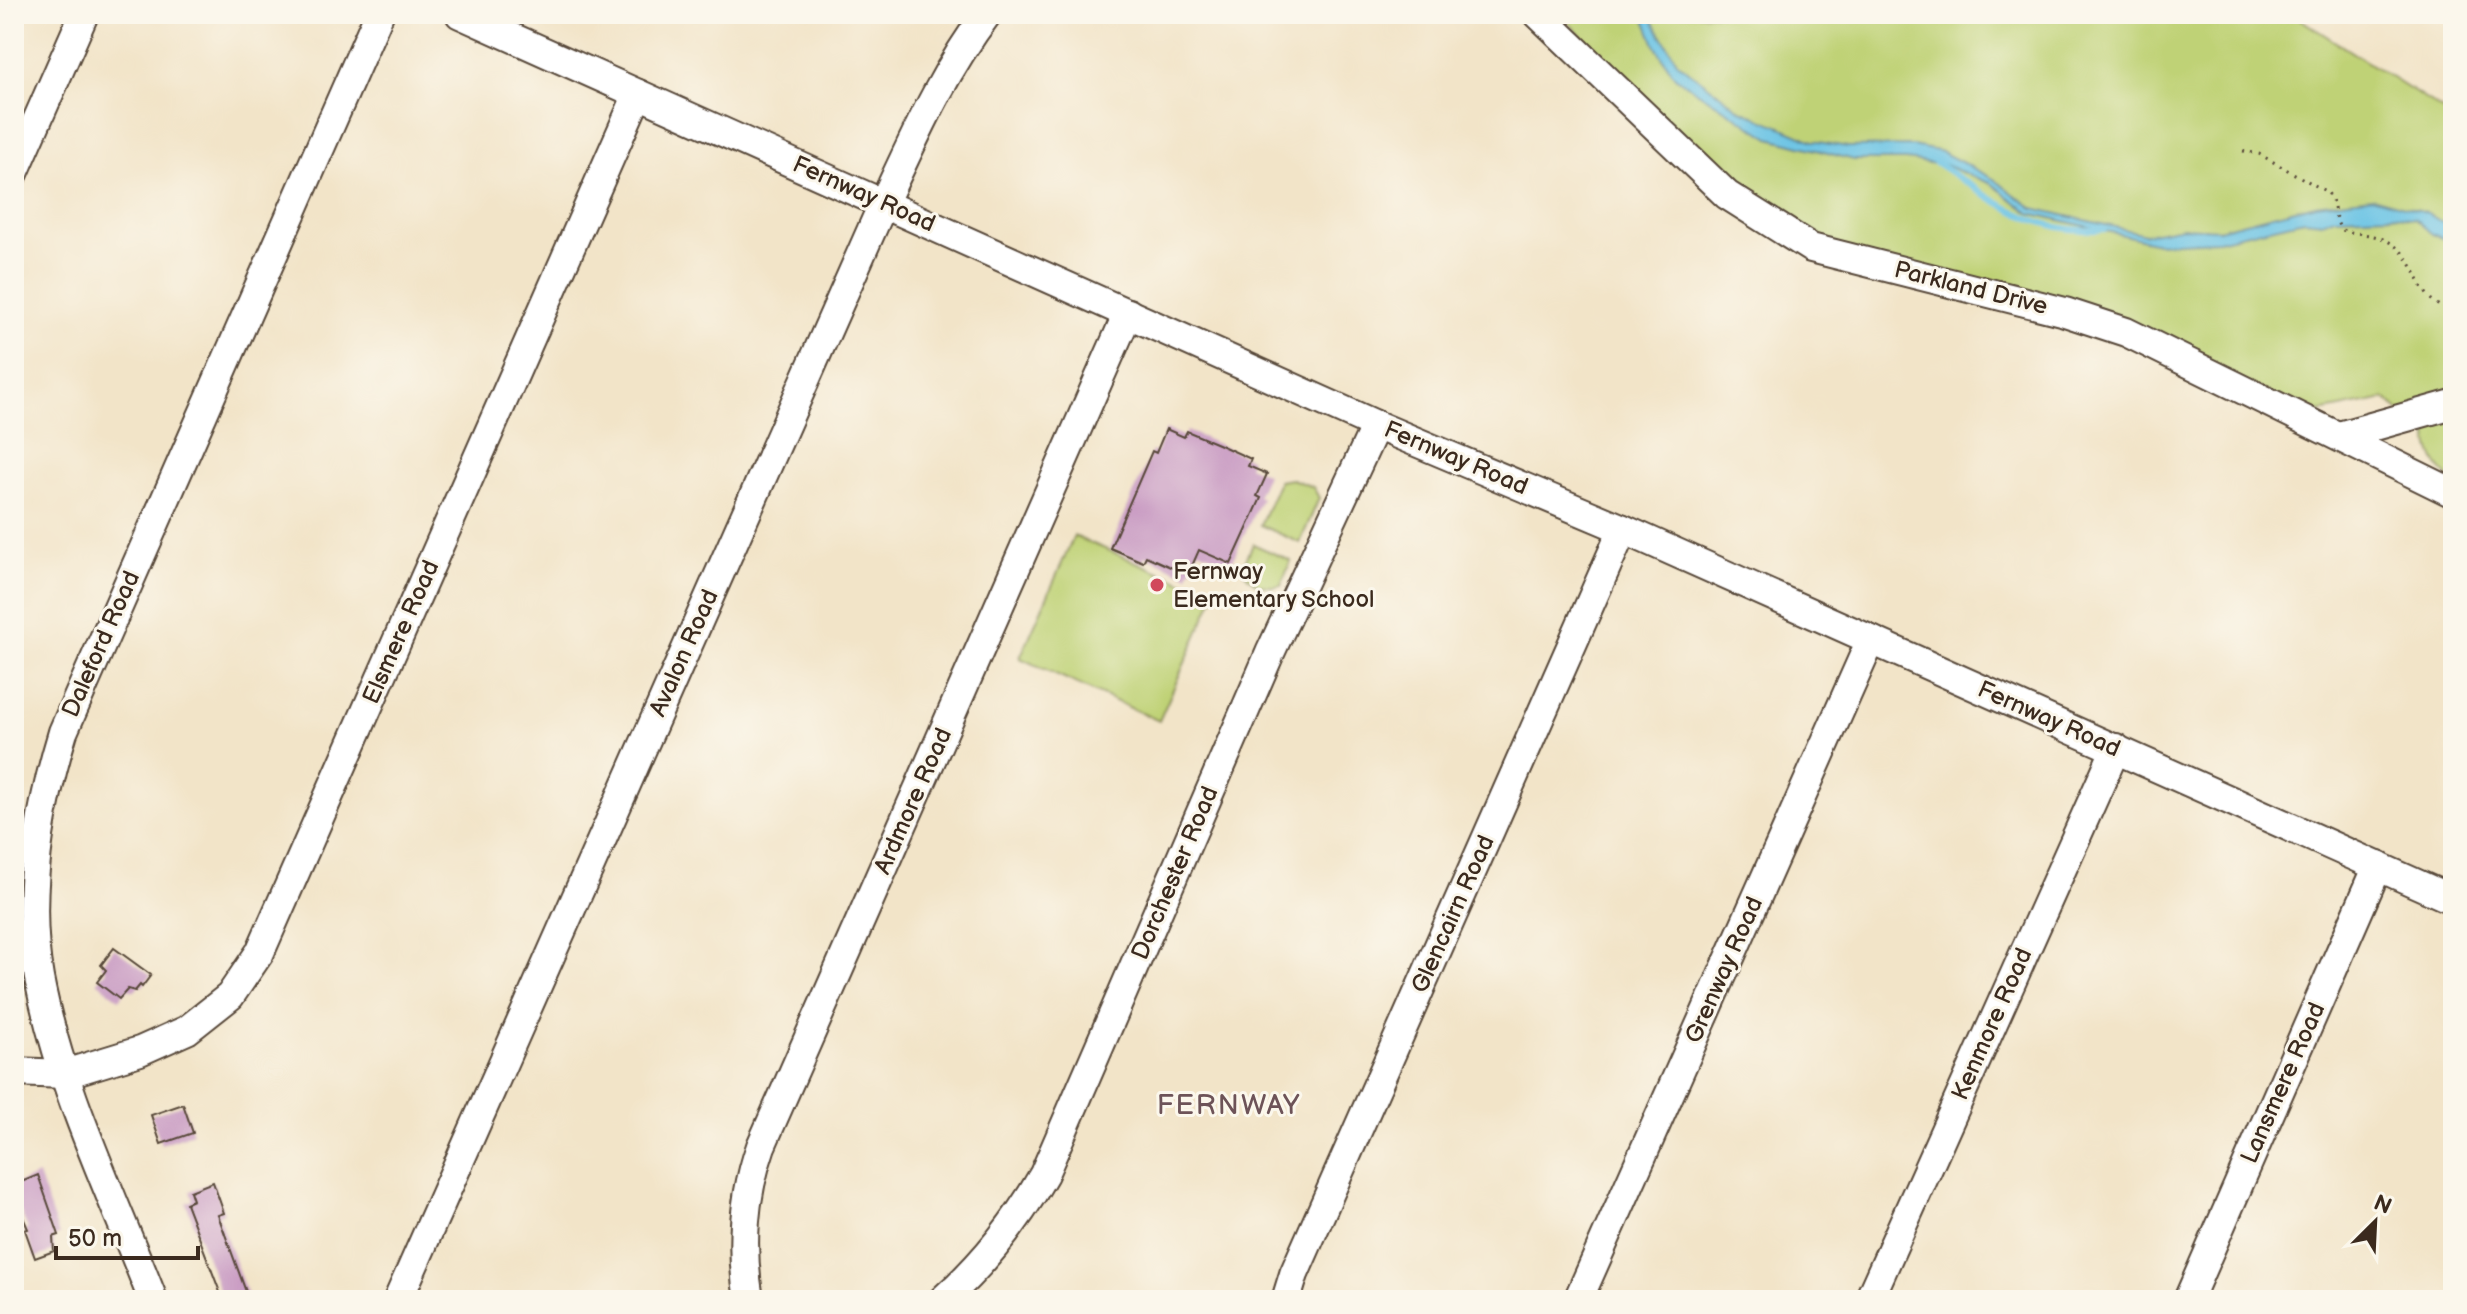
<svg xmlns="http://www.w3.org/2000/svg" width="2467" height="1314" viewBox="0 0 2467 1314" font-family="'Balsamiq Sans',sans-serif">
<rect width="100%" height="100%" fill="#fbf7ec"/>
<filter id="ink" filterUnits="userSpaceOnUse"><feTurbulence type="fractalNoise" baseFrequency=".0125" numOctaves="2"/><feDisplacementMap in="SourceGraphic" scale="16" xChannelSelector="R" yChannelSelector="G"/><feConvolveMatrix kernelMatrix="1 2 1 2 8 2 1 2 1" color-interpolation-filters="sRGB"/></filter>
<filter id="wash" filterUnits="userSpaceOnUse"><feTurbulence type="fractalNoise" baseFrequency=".006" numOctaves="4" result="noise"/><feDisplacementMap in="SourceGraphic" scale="32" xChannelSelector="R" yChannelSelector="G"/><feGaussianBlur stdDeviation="1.8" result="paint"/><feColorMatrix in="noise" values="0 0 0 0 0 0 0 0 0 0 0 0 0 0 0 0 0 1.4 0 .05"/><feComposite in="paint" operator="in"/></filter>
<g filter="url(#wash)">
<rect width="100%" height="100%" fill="#f2e4c8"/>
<g fill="#bfd276" stroke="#7d7e4a" stroke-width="2">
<path d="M 1560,14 L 2292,14 L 2453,117 L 2453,481 C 2436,468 2430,454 2428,434 L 2385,399 L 2320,412 L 1826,241 L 1775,217 L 1653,108 Z"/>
<polygon points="1292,479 1313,487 1319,498 1300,543 1260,525 1279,481"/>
<polygon points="1074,536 1215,595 1159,721 1020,658"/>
<path d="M 1253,544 L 1291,561 L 1281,585 C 1263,589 1251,584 1242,568 Z"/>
</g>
<polygon fill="#67c2e4" stroke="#517681" stroke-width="2" points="1643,14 1649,14 1678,63 1741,110 1813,141 1848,147 1913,146 1942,152 1994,179 2033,208 2145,234 2183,227 2218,229 2315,204 2372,197 2426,212 2453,230 2453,243 2432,234 2415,219 2393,215 2334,217 2322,222 2304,220 2218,240 2157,243 2030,213 1992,184 1944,165 1905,160 1854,160 1770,138 1675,77 1656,47"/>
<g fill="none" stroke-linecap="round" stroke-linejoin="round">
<path stroke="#67c2e4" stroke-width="6" d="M 1935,162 C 1988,196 2039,238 2105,229"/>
</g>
<g id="blocks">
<g fill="#ca9ec4">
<polygon points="1166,429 1184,437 1187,431 1220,445 1251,459 1248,466 1267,474 1257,496 1261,498 1231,564 1199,550 1188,575 1146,556 1143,562 1110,548 1152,451 1156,453"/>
<polygon points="114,948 151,975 142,987 140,985 135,991 128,989 119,999 97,982 106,970 101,965"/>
<polygon points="183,1104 193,1133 161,1144 151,1115"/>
<polygon points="38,1175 59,1235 53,1237 54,1251 35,1258 25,1230 28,1229 14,1196 14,1185"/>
<polygon points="213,1182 224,1213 218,1215 249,1300 223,1300 186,1203 193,1200 190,1191"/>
</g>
</g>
</g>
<g filter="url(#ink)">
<use href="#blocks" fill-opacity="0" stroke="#564638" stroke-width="2"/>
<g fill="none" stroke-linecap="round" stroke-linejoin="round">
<g stroke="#564638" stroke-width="32">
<g id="minor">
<polyline points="460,14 1376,425 1623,529 2453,900"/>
<polyline points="1538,14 1727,195 1811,248 2065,312 2126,332 2453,493"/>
<polyline points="14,173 84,14"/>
<polyline points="2339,436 2453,404"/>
<polyline points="14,1072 65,1074 140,1051 187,1030 230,996 260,952 638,94"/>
<path d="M 153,1300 C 113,1196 60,1089 39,978 C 24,896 39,811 63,732 L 379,14"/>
<path d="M 398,1300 L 884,202 C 915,136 943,72 987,14"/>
<path d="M 749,1300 C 740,1246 743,1197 761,1146 L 1128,313"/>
<path d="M 943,1300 C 984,1263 1017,1222 1044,1174 L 1270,653 L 1376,425"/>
<polyline points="1286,1300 1294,1274 1623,529"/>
<polyline points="1578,1300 1871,640"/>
<polyline points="1869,1300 2116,748"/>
<polyline points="2188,1300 2378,866"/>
</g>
</g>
<path stroke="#564638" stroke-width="3" stroke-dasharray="2 6" stroke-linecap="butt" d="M 2243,151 L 2259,154 L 2327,192 C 2337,202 2332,219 2342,230 C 2359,235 2375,233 2391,243 C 2423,264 2413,300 2453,312"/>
<use href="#minor" stroke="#fff" stroke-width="28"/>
</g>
</g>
<circle fill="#d1495b" stroke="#fbf7ec" stroke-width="3" cx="1157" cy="585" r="8"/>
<g text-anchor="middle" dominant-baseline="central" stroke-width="6" stroke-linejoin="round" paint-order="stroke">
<g font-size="24" fill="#3b2a1e" stroke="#fbf7ec">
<text transform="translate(864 194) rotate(24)">Fernway Road</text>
<text transform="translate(1971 288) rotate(14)">Parkland Drive</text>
<text transform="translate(1456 458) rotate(23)">Fernway Road</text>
<text transform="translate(401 632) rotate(-66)">Elsmere Road</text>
<text transform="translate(101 644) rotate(-66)">Daleford Road</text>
<text transform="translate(684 653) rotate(-66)">Avalon Road</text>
<text transform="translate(2049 719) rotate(24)">Fernway Road</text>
<text transform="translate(913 801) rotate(-66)">Ardmore Road</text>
<text transform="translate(1175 873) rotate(-67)">Dorchester Road</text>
<text transform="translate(1453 914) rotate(-66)">Glencairn Road</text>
<text transform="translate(1724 970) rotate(-66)">Grenway Road</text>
<text transform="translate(1992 1024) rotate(-66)">Kenmore Road</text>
<text transform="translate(2283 1083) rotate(-66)">Lansmere Road</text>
</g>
<g font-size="24" fill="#3b2a1e" stroke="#fbf7ec" text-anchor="start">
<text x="1173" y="571">Fernway<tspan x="1173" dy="28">Elementary School</tspan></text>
</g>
<g font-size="28" letter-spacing="2" fill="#6d5358" stroke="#fbf7ec">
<text x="1229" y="1105">FERNWAY</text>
</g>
</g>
<rect width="2467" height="1314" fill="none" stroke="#fbf7ec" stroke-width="48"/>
<g transform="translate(2375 1222) rotate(24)" stroke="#fbf7ec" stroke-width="6" paint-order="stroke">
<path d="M0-6L14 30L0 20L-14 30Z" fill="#3b2a1e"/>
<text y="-12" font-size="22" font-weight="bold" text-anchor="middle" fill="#3b2a1e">N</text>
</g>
<path d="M56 1246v12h142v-12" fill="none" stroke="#3b2a1e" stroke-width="4"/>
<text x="68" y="1246" font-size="24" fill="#3b2a1e" stroke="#fbf7ec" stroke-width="6" paint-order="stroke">50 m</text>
</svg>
